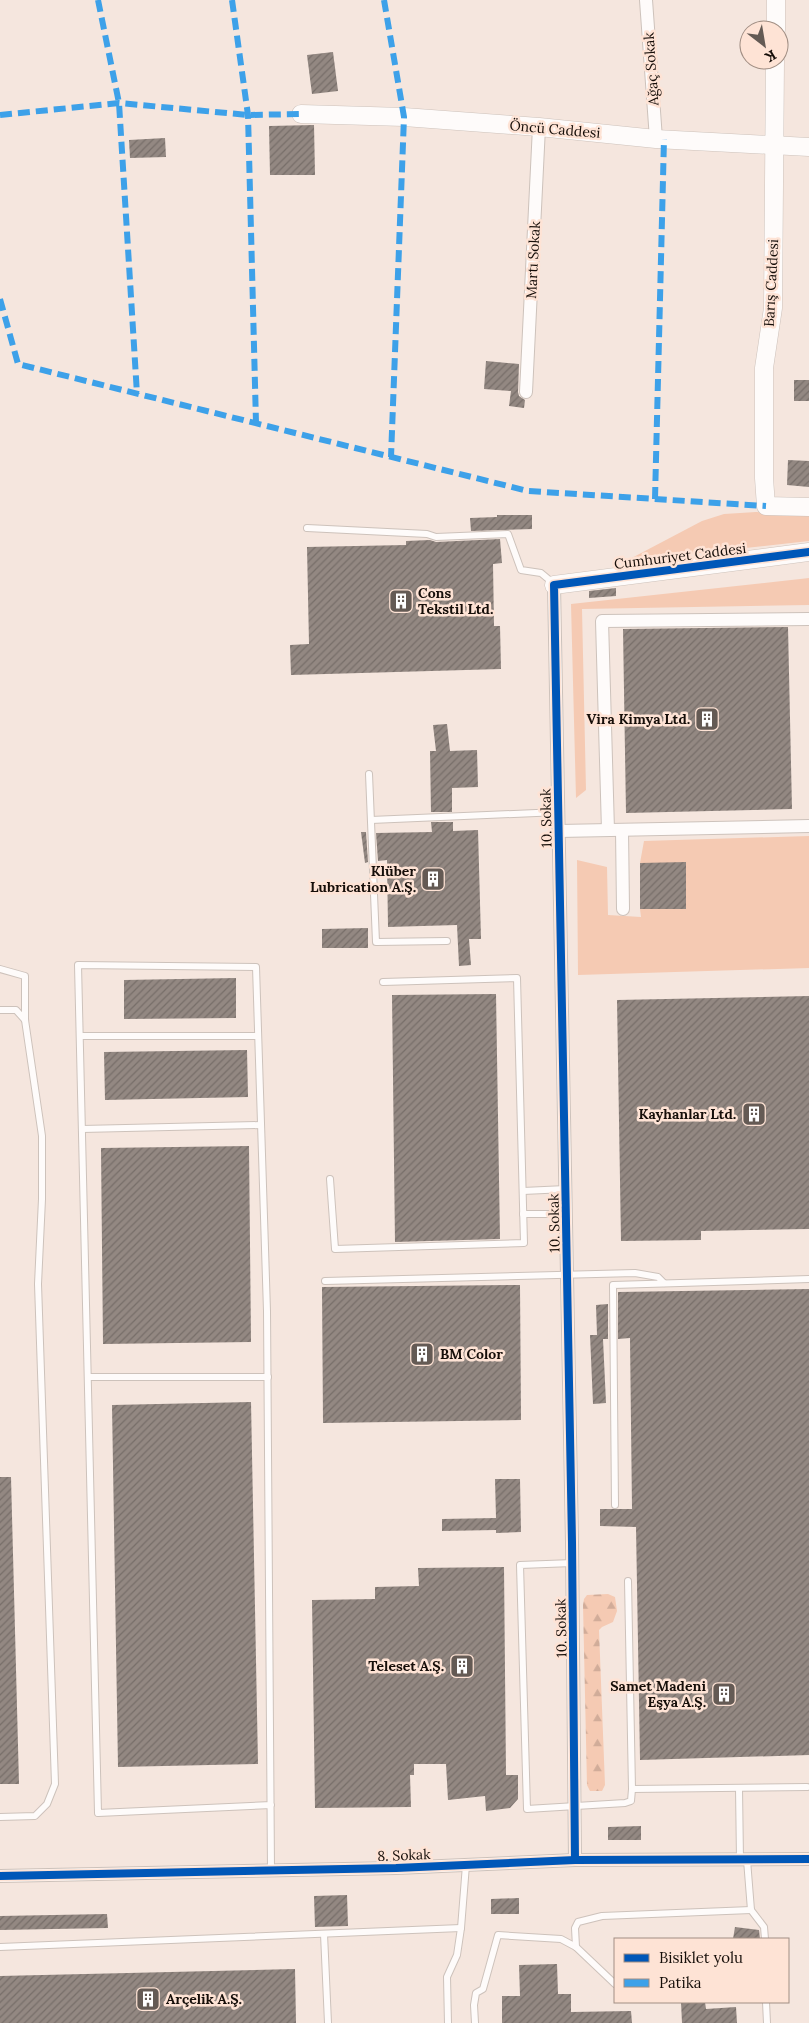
<svg xmlns="http://www.w3.org/2000/svg" width="809" height="2023" viewBox="0 0 809 2023" font-family="Lora,serif">
<defs>
<pattern id="forest-firs" width="22" height="20" patternUnits="userSpaceOnUse" patternTransform="scale(1.25)"><rect width="22" height="20" fill="#f5cab3"/><path d="M5 1l3.5 6h-7zM16 11l3.5 6h-7z" fill="#d1ac99"/></pattern>
<pattern id="building-hatch" width="6" height="6" patternUnits="userSpaceOnUse" patternTransform="scale(1.25)"><rect width="6" height="6" fill="#938882"/><path d="M-1 1l2-2M0 6l6-6M5 7l2-2" fill="none" stroke="#776e69"/></pattern>
</defs>
<rect width="100%" height="100%" fill="#f5e6de"/>
<g fill="#f5cab3">
<polygon points="756,512 809,515 809,541 626,561 702,521 724,514"/>
<polygon points="809,578 809,605 582,609 586,790 576,798 571,604"/>
<polygon points="809,836 809,968 578,975 577,860 607,867 608,915 641,917 640,909 686,909 686,863 640,863 644,841"/>
</g>
<polygon fill="url(#forest-firs)" points="608,1594 615,1597 617,1611 613,1622 602,1627 599,1630 605,1785 602,1791 590,1791 587,1785 583,1605 584,1599 587,1595"/>
<g fill="url(#building-hatch)">
<polygon points="333,52 338,91 312,94 307,55"/>
<polygon points="314,125 315,175 270,175 269,126"/>
<polygon points="165,138 166,157 130,158 129,140"/>
<polygon points="486,361 519,364 518,392 519,396 525,400 524,408 509,406 511,391 484,389"/>
<rect x="794" y="380" width="15" height="21"/>
<polygon points="788,460 809,461 809,487 787,485"/>
<polygon points="497,515 532,515 532,529 471,531 470,518 497,517"/>
<polygon points="500,539 502,563 493,564 494,626 500,626 501,669 291,675 290,645 309,644 307,547 406,545 406,541 430,540 436,542"/>
<polygon points="616,588 616,596 589,598 589,591"/>
<polygon points="788,627 792,809 626,813 623,629"/>
<polygon points="447,724 450,751 477,750 478,787 452,788 452,812 431,812 430,751 436,751 433,725"/>
<polygon points="431,822 453,822 453,831 478,830 481,939 469,939 471,965 459,966 457,925 388,927 387,860 378,861 376,833 432,832"/>
<polygon points="361,832 366,832 368,862 365,863"/>
<polygon points="686,862 686,909 640,909 640,863"/>
<polygon points="368,928 368,948 322,948 322,929"/>
<polygon points="236,978 236,1018 124,1019 124,980"/>
<polygon points="496,994 500,1239 395,1242 392,995"/>
<polygon points="809,996 809,1229 701,1231 701,1240 621,1241 617,1000"/>
<polygon points="247,1050 248,1097 105,1100 104,1052"/>
<polygon points="249,1146 251,1342 103,1344 101,1148"/>
<polygon points="520,1285 521,1420 323,1423 322,1287"/>
<polygon points="809,1289 809,1755 640,1760 636,1527 600,1526 600,1509 632,1509 630,1338 618,1339 618,1292"/>
<polygon points="608,1304 608,1339 603,1339 606,1403 593,1404 590,1335 597,1335 596,1305"/>
<polygon points="251,1402 258,1764 118,1767 112,1405"/>
<polygon points="0,1477 11,1477 19,1784 0,1784"/>
<polygon points="495,1479 520,1479 521,1532 496,1533 496,1530 442,1531 442,1519 496,1518"/>
<polygon points="504,1567 506,1775 518,1775 518,1799 510,1808 486,1811 485,1796 448,1800 446,1764 414,1764 414,1775 410,1775 411,1807 315,1808 312,1600 375,1599 375,1587 419,1586 418,1568"/>
<polygon points="641,1826 641,1840 608,1840 608,1827"/>
<polygon points="347,1895 348,1926 315,1927 314,1896"/>
<polygon points="519,1898 519,1914 491,1914 491,1899"/>
<polygon points="107,1914 108,1928 0,1930 0,1916"/>
<polygon points="735,1927 759,1930 760,1939 733,1939"/>
<polygon points="557,1964 558,1994 571,1994 571,2012 631,2011 632,2023 502,2023 502,1996 520,1996 519,1965"/>
<polygon points="295,1969 296,2023 0,2023 0,1976"/>
<polygon points="681,2002 705,2002 706,2009 736,2007 737,2023 682,2023"/>
</g>
<g fill="none" stroke-linecap="round" stroke-linejoin="round">
<g stroke="#cdc2bb" stroke-width="8">
<g id="lane">
<polyline points="307,528 427,534 436,537 508,534 521,570 541,573 553,583"/>
<polyline points="369,774 376,942 447,941"/>
<polyline points="371,820 559,812"/>
<polyline points="0,969 25,976 25,1020 42,1136 42,1199 38,1284 55,1784 47,1804 35,1816 0,1817"/>
<polyline points="0,1010 16,1010 25,1020"/>
<polyline points="80,1036 258,1036"/>
<polyline points="82,1129 261,1125"/>
<polyline points="330,1179 335,1249 524,1243 517,978 383,982"/>
<polyline points="523,1191 566,1189"/>
<polyline points="523,1214 566,1214"/>
<polyline points="325,1281 635,1273 658,1277 664,1283"/>
<polyline points="88,1377 268,1377"/>
<polyline points="615,1505 613,1285 809,1279"/>
<polyline points="573,1563 520,1565 527,1809 625,1803 631,1801 632,1789 628,1581"/>
<polyline points="739,1788 740,1860"/>
<polyline points="632,1789 807,1787"/>
<polyline points="271,1805 98,1813 78,965 256,967 267,1311 271,1870"/>
<polyline points="747,1860 751,1910 764,1927 765,1939"/>
<polyline points="324,1934 328,2023"/>
<polyline points="0,1947 461,1928"/>
<polyline points="615,1984 576,1947 575,1928 578,1922 602,1916 751,1910"/>
<polyline points="766,2002 767,2023"/>
<polyline points="448,2023 447,1977 457,1955 461,1928 466,1865"/>
<polyline points="475,2023 474,2005 476,1993 483,1989 498,1935 561,1939 576,1947"/>
</g>
</g>
<g stroke="#cdc2bb" stroke-width="14">
<g id="street">
<polyline points="646,0 656,139"/>
<polyline points="526,392 539,127"/>
<polyline points="554,585 572,1542 575,1860"/>
<polyline points="608,830 602,621 809,619"/>
<polyline points="622,830 623,909"/>
<polyline points="559,831 809,826"/>
<polyline points="0,1876 396,1868 575,1860 809,1859"/>
</g>
</g>
<g stroke="#cdc2bb" stroke-width="19">
<g id="secondary">
<polyline points="776,30 776,0"/>
<polyline points="775,60 773,308 764,368 764,478 766,506 809,507"/>
<polyline points="301,114 404,117 539,127 656,139 809,147"/>
<polyline points="554,585 809,552"/>
</g>
</g>
<use href="#lane" stroke="#fefbfa" stroke-width="6"/>
<use href="#street" stroke="#fefbfa" stroke-width="12"/>
<use href="#secondary" stroke="#fefbfa" stroke-width="18"/>
<g stroke="#3da1e9" stroke-width="6" stroke-dasharray="12 6" stroke-linecap="butt">
<polyline points="98,0 119,103 137,394"/>
<polyline points="232,0 248,115 256,423"/>
<polyline points="384,0 404,117 391,457"/>
<polyline points="0,115 119,103 248,115 301,114"/>
<polyline points="0,299 18,364 528,491 766,506"/>
<polyline points="655,499 664,139"/>
</g>
<g stroke="#fee3d5" stroke-width="11">
<g id="cycleway">
<polyline points="575,1860 572,1542 554,585 809,552"/>
<polyline points="0,1876 396,1868 575,1860 809,1859"/>
</g>
</g>
<use href="#cycleway" stroke="#0057b8" stroke-width="8"/>
</g>
<defs>
<g id="building-square" transform="scale(1.25)"><rect x="-9" y="-9" width="18" height="18" rx="4" fill="#645a54" stroke="#fee3d5"/><path d="M-4-6H4V6H1V3H-1V6H-4ZM-2.5-4.3h1.7v1.8h-1.7ZM.8-4.3h1.7v1.8H.8ZM-2.5-1h1.7V.8h-1.7ZM.8-1h1.7V.8H.8Z" fill="#fff"/></g>
</defs>
<g fill-rule="evenodd">
<use href="#building-square" x="401" y="601"/>
<use href="#building-square" x="707" y="719"/>
<use href="#building-square" x="433" y="879"/>
<use href="#building-square" x="754" y="1114"/>
<use href="#building-square" x="422" y="1354"/>
<use href="#building-square" x="462" y="1666"/>
<use href="#building-square" x="724" y="1694"/>
<use href="#building-square" x="148" y="1999"/>
</g>
<g text-anchor="middle" dominant-baseline="central" stroke-width="5" stroke-linejoin="round" paint-order="stroke">
<g font-size="14" fill="#160e09" stroke="#fee3d5">
<text transform="translate(651 69) rotate(-94)">Ağaç Sokak</text>
<text transform="translate(555 129) rotate(5)">Öncü Caddesi</text>
<text transform="translate(533 260) rotate(-87)">Martı Sokak</text>
<text transform="translate(771 283) rotate(-87)">Barış Caddesi</text>
<text transform="translate(680 556) rotate(-7)">Cumhuriyet Caddesi</text>
<text transform="translate(546 818) rotate(-91)">10. Sokak</text>
<text transform="translate(554 1223) rotate(-91)">10. Sokak</text>
<text transform="translate(561 1628) rotate(-91)">10. Sokak</text>
<text transform="translate(404 1855) rotate(-2)">8. Sokak</text>
</g>
<g font-size="14" font-weight="bold" fill="#160e09" stroke="#fee3d5" text-anchor="end">
<text x="418" y="593" text-anchor="start">Cons<tspan x="418" dy="16">Tekstil Ltd.</tspan></text>
<text x="690" y="719">Vira Kimya Ltd.</text>
<text x="416" y="871">Klüber<tspan x="416" dy="16">Lubrication A.Ş.</tspan></text>
<text x="736" y="1114">Kayhanlar Ltd.</text>
<text x="440" y="1354" text-anchor="start">BM Color</text>
<text x="444" y="1666">Teleset A.Ş.</text>
<text x="706" y="1686">Samet Madeni<tspan x="706" dy="16">Eşya A.Ş.</tspan></text>
<text x="166" y="1999" text-anchor="start">Arçelik A.Ş.</text>
</g>
</g>
<rect x="614" y="1938" width="175" height="65" fill="#fee3d5" stroke="#a18e83"/>
<rect x="624" y="1954" width="25" height="8" fill="#0057b8" stroke="#a18e83"/>
<text x="659" y="1963" font-size="15" fill="#160e09">Bisiklet yolu</text>
<rect x="624" y="1979" width="25" height="8" fill="#3da1e9" stroke="#a18e83"/>
<text x="659" y="1988" font-size="15" fill="#160e09">Patika</text>
<g transform="translate(764 45) rotate(149)"><circle r="24" fill="#fee3d5" stroke="#a18e83"/>
<path d="M0-4L9 19L0 12L-9 19Z" fill="#645a54"/>
<text y="-8" font-size="14" font-weight="bold" text-anchor="middle" fill="#160e09">K</text>
</g>
</svg>
